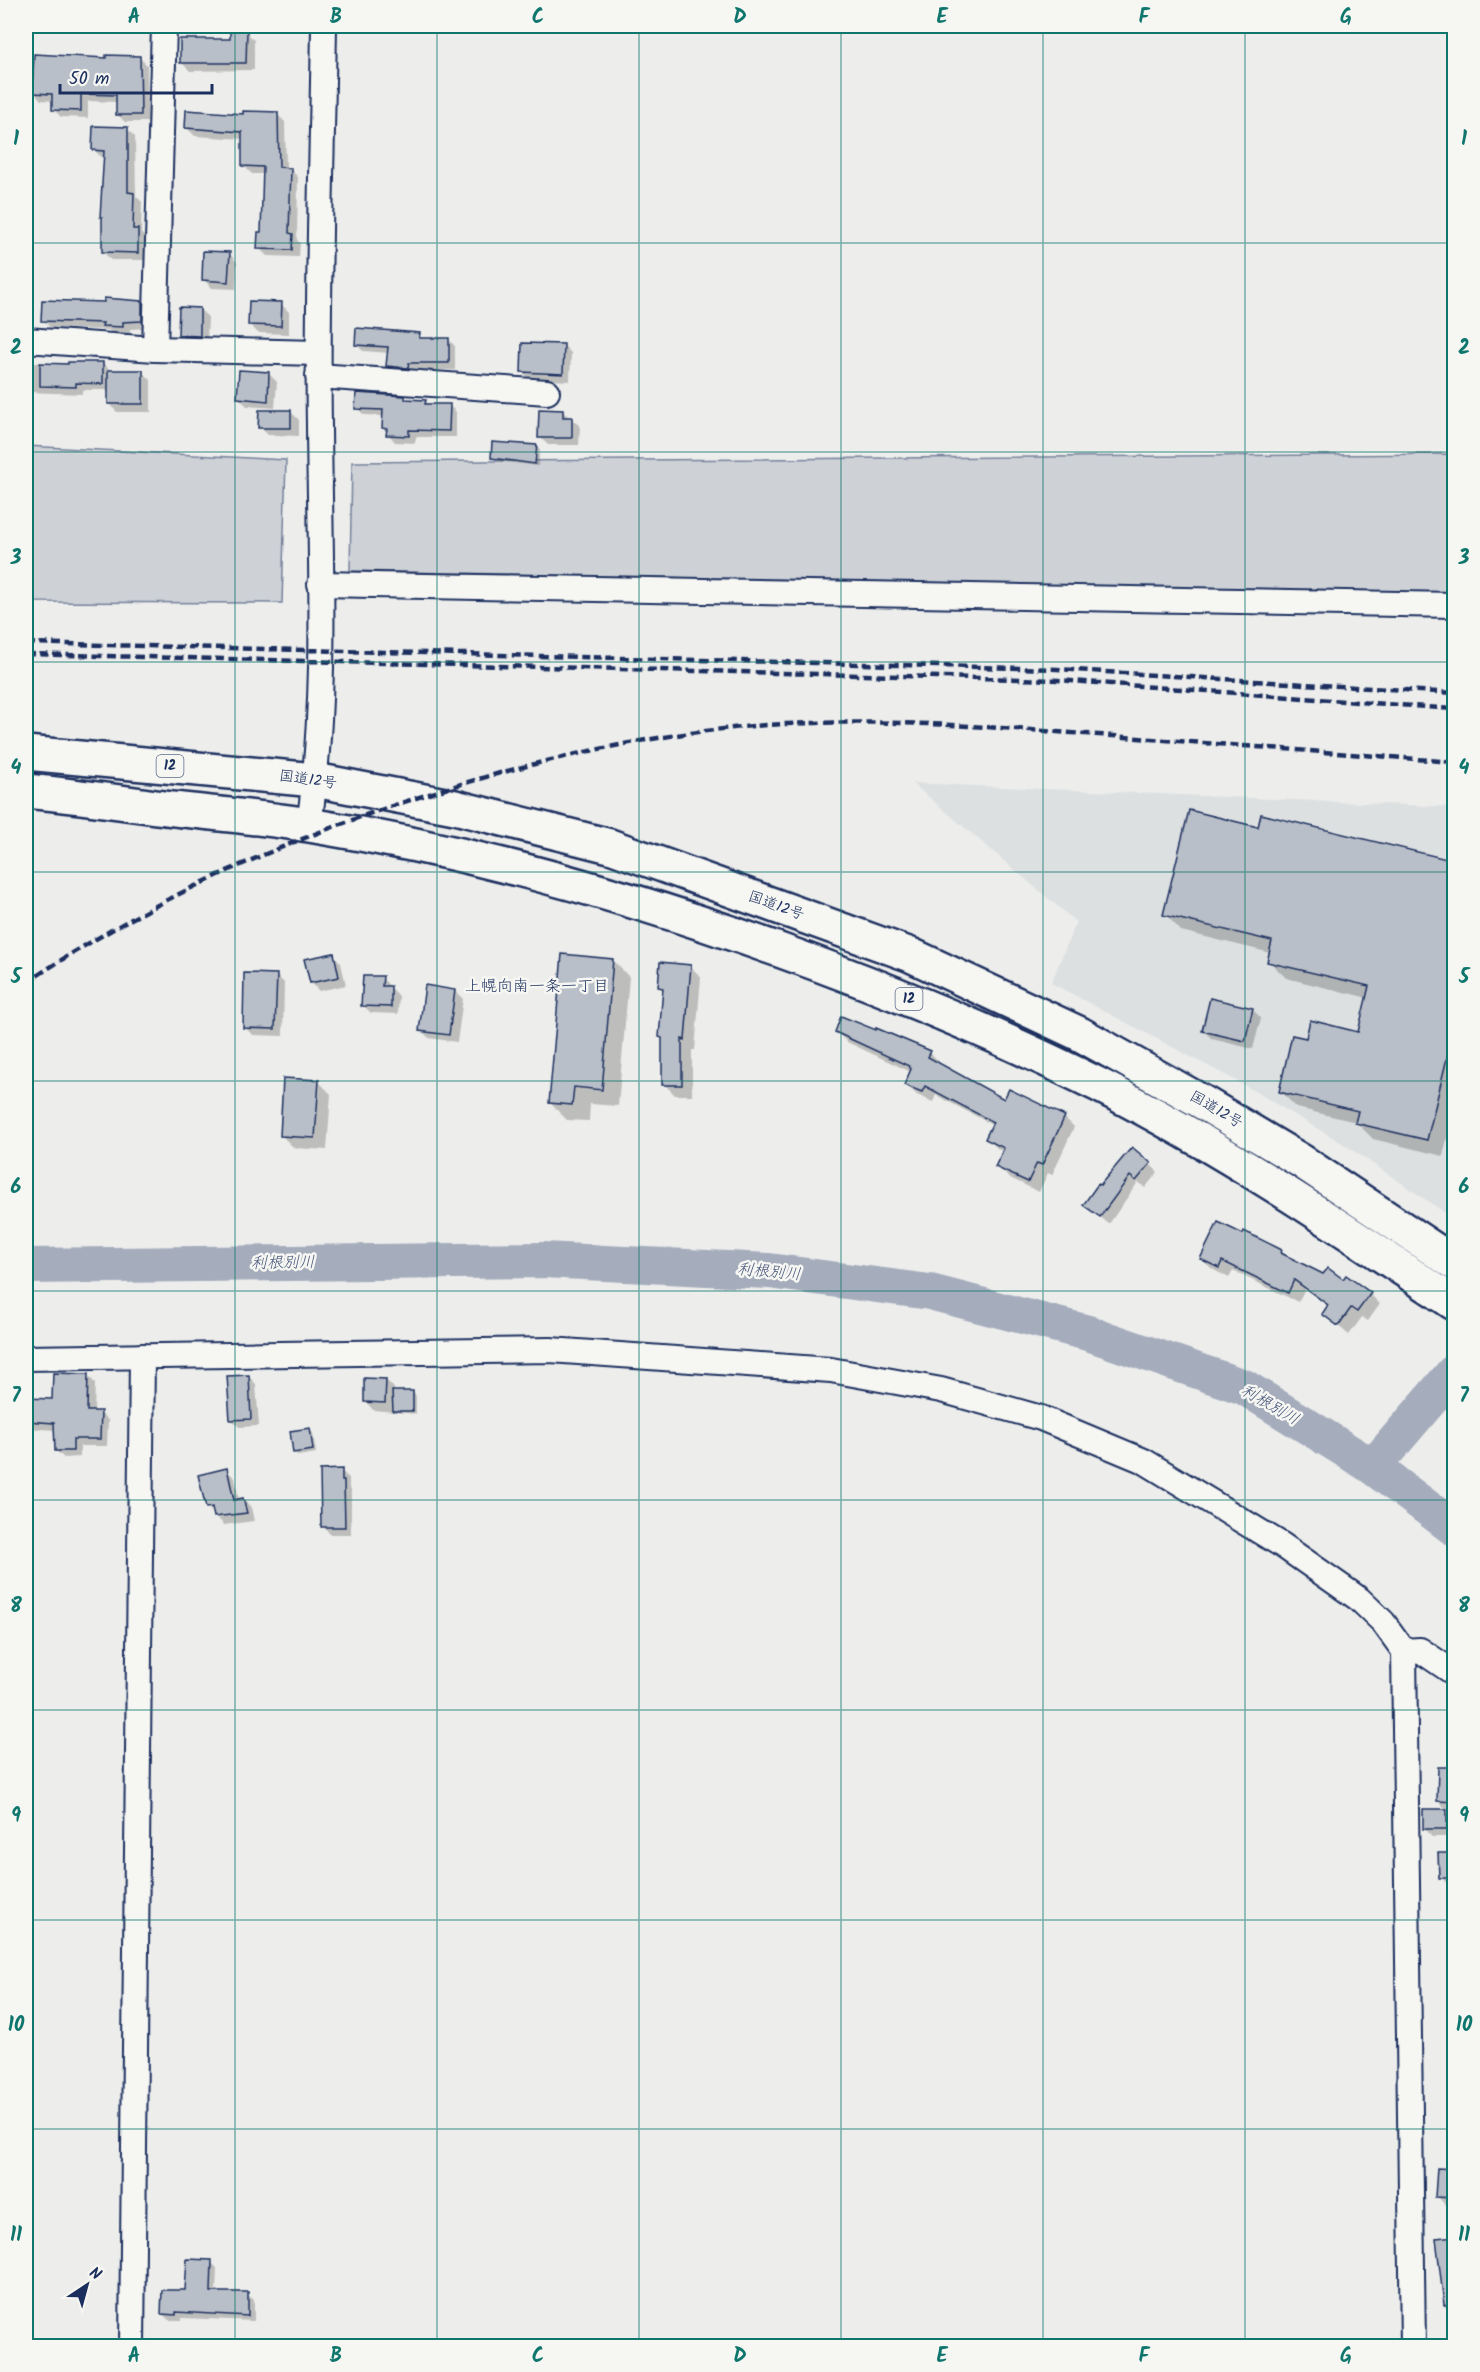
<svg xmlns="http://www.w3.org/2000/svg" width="1480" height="2372" viewBox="0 0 1480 2372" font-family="Kalam,'Klee One',sans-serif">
<rect width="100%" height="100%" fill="#edeeec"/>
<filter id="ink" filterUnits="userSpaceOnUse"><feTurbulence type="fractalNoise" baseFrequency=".0167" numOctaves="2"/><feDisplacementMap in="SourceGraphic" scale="12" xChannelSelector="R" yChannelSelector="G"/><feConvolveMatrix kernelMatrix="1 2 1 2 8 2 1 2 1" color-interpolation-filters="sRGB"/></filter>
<g filter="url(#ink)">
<polygon fill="#dde0e1" points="912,783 1454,807 1454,1219 1345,1145 1244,1085 1051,983 1076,922"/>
<g fill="#ced2d7" stroke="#74809a" stroke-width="1.5">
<polygon points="26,446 286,460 282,603 26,602"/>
<polygon points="1454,454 1454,593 350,571 352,462"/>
</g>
<g fill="#0003">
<polygon points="246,32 254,40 254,70 190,71 182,63 232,40"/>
<polygon points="140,58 147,65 148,122 125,122 117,114 117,102 88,101 88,118 61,117 53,109 53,101 41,100 34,92"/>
<polygon points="277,114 285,122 286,169 290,169 298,177 297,240 300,243 299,257 267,256 259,248 263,234 264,174 252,174 244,166 244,139 195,136 187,128 245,115"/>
<polygon points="127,129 135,137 136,196 142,202 141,233 146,238 145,260 111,260 103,252 105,158 102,158 94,150"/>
<polygon points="229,253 237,262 236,289 212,288 204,280"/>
<polygon points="141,303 149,310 149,328 130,329 130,334 112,333 109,330 51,328 43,320"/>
<polygon points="281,304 289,312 289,334 258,333 250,325"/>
<polygon points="199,309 208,317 207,343 188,343 180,335"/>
<polygon points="419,335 423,339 448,339 455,346 455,370 415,370 415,374 394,373 387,366 389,353 363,351 356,344"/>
<polygon points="564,346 571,353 570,381 530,379 522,372"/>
<polygon points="26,363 103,363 110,370 142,372 151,380 151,412 117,412 109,404 109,390 82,390 82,394 26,392"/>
<polygon points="269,374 277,382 275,408 247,406 239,398"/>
<polygon points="405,398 407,401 425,401 429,405 449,405 456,412 456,437 416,437 415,443 395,442 383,428 384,416 364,415 357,408"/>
<polygon points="562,411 580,426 579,445 548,445 540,437"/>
<polygon points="291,412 299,420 299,436 268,435 260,427"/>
<polygon points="536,447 540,450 538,466 497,461 493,457"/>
<polygon points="1259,829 1454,863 1454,1109 1443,1156 1373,1139 1356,1122 1297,1108 1280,1091 1307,1040 1359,1034 1368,998 1286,978 1269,961 1271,953 1181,931 1165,914"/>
<polygon points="333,954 341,963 346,985 319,991 311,983"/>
<polygon points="613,960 629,977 618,1106 590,1104 589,1121 567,1120 550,1103"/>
<polygon points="690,966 701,977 695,1050 692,1050 692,1095 675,1095 664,1084 664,1040 661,1037 665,992 659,987"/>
<polygon points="276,975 284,983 283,1036 253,1035 244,1027"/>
<polygon points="382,978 399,996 398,1014 371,1013 363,1005"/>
<polygon points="455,991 463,999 457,1042 429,1038 421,1030"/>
<polygon points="1252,1009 1261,1018 1253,1049 1212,1039 1203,1030"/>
<polygon points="836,1032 930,1052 940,1063 939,1065 1005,1101 1064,1117 1074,1127 1052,1175 1048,1173 1039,1192 1008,1177 997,1166 1004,1152 998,1149 987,1138 993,1125 936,1095 933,1102 917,1095 906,1085 911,1072 847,1042"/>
<polygon points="318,1081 331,1094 327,1150 294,1148 281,1135"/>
<polygon points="1150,1164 1158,1172 1145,1188 1138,1182 1109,1224 1085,1205 1098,1186"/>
<polygon points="1281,1251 1290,1259 1324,1276 1343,1281 1370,1294 1380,1304 1368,1321 1362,1317 1349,1335 1324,1314 1329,1307 1305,1289 1298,1302 1233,1271 1229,1278 1212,1269 1202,1259"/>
<polygon points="87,1375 95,1383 94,1413 100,1413 108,1420 107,1446 80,1446 80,1457 64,1458 56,1451 55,1430 27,1428 26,1434 26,1399 54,1401"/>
<polygon points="248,1376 256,1384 259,1426 239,1427 231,1419"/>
<polygon points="386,1380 394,1388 394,1392 413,1392 416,1396 416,1414 373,1410 365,1401"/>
<polygon points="309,1430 313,1433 316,1453 298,1456 294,1452"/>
<polygon points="226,1470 235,1478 239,1500 243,1499 251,1507 254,1521 224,1525 207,1507"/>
<polygon points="341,1471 349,1478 349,1488 351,1490 351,1534 330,1534 323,1526"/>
<polygon points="1454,1769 1454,1809 1446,1809 1438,1801"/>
<polygon points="1446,1811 1454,1819 1454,1837 1432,1837 1424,1829"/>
<polygon points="1454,1855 1454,1885 1449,1886 1441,1877"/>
<polygon points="1454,2171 1454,2208 1448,2208 1437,2196"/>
<polygon points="1454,2237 1454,2316 1445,2307 1438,2239"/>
<polygon points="211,2262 217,2268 216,2294 247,2294 254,2300 254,2321 182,2318 182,2320 169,2320 162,2314 187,2292"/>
</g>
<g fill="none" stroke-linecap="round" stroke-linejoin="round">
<g stroke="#a5acbc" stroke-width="36">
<polyline points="26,1266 543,1260 769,1271 930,1292 1088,1333 1244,1387 1373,1467 1454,1528"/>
<polyline points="1373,1467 1454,1372"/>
</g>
</g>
<g fill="#b9bfc8" stroke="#1b2f5e" stroke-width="1.5">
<polygon points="230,30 247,30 246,63 180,63 180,39 230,39"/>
<polygon points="34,54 106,58 106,55 140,56 141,115 116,115 116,95 81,94 81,111 52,110 52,94 32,93"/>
<polygon points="186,110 243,114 243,111 278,112 279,167 291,168 289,233 293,234 292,250 257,249 258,232 261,232 263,167 242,166 242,132 185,128"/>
<polygon points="93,126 128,127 128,192 134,193 133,229 138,229 138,253 102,252 102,217 100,217 104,151 92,150"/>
<polygon points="203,251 230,252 228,282 202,280"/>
<polygon points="104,298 142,301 142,321 123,322 123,327 102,326 103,323 41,321 42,300 104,302"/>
<polygon points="249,301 282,302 281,326 248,325"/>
<polygon points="179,307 200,308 200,336 178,335"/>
<polygon points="356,328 420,333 419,338 449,338 449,363 409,363 408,368 386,366 388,347 355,345"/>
<polygon points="522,343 564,344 563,374 521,372"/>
<polygon points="68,362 103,362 103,384 76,383 76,387 40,386 40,363 68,364"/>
<rect x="108" y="370" width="35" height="34"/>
<polygon points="239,370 269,372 268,401 237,398"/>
<polygon points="356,393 405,396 405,399 426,400 425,404 450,404 449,431 409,430 409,436 386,435 387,429 382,428 383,410 355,409"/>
<polygon points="539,409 563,410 563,417 572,417 572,438 538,438"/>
<polygon points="259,410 291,410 291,428 258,428"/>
<polygon points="492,442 537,445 535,464 491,458"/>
<polygon points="1189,810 1258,827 1261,814 1455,861 1455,1025 1427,1140 1355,1123 1358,1111 1279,1092 1292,1035 1306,1038 1310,1020 1358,1032 1369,986 1267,962 1272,941 1163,915"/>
<polygon points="334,953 339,977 310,983 304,959"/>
<polygon points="562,954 613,959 602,1090 574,1087 572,1105 549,1103"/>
<polygon points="660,962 691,965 685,1040 682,1039 682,1085 662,1085 662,1038 659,1037 663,988 658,987"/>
<polygon points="244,973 277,974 275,1029 243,1028"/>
<polygon points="363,976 383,976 382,986 391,986 391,1007 361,1006"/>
<polygon points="425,985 455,990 449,1035 419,1031"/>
<polygon points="1210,998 1253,1008 1245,1041 1202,1031"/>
<polygon points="841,1016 876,1030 876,1028 931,1051 928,1057 1004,1099 1009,1089 1065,1116 1042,1165 1037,1163 1028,1182 995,1167 1004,1148 985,1139 993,1122 925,1086 922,1092 904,1085 911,1069 909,1066 835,1032"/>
<polygon points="283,1078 319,1080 315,1138 280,1136"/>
<polygon points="1132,1147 1151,1163 1136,1181 1130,1176 1100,1217 1083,1205 1098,1184 1100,1185"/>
<polygon points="1218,1222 1243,1234 1244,1231 1282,1250 1281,1253 1323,1274 1328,1268 1343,1279 1346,1275 1371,1293 1357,1312 1351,1308 1338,1326 1322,1314 1328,1305 1294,1280 1288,1293 1222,1261 1219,1268 1200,1259"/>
<polygon points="53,1373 88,1374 87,1411 101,1411 100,1439 73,1439 73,1451 55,1451 54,1423 26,1421 26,1398 52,1399"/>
<polygon points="249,1375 251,1419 230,1420 227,1376"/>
<polygon points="364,1378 386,1379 385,1403 364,1402"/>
<polygon points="392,1391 413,1391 413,1411 393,1411"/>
<polygon points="310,1428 313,1450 293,1453 290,1431"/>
<polygon points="227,1468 234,1500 243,1498 247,1513 214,1517 212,1507 206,1508 198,1475"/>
<polygon points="342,1469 342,1481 344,1481 345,1527 321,1527 320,1470"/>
<polygon points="1438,1767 1455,1767 1455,1802 1437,1801"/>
<rect x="1423" y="1809" width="24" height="20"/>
<polygon points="1438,1853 1455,1853 1455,1878 1439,1878"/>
<polygon points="1437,2168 1455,2169 1455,2198 1435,2197"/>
<polygon points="1455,2236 1455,2304 1444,2305 1436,2238"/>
<polygon points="187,2259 212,2260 211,2292 248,2292 248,2316 176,2312 176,2315 161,2314 162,2290 185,2290"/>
</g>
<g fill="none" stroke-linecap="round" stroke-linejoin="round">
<g stroke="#1b2f5e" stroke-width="28">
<g id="minor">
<polyline points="26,340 155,349 318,353"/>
<polyline points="155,349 164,26"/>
<polyline points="318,376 547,392"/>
<polyline points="320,584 1454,605"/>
<path d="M 309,825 C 328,694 320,558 319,426 C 317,292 322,159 324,26"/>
<polyline points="26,1358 550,1350 831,1370 941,1390 1041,1418 1144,1461 1282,1545 1359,1599 1383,1622 1404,1651 1413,2346"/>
<polyline points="1404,1651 1420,1650 1454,1673"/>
<polyline points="132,2346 142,1356"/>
</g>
</g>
<g stroke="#1b2f5e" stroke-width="38">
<g id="highway">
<polyline points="26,753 315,780 455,807 610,846 911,955 1080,1034 1202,1102 1301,1161 1454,1263"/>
<path d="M 26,791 C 69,795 113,801 156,807 C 207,813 259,817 309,825 C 469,851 627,895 779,950 C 888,989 995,1033 1099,1085 C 1223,1148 1339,1226 1454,1303"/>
</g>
</g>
<use href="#minor" stroke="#f6f6f2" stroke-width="24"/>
<use href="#highway" stroke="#f6f6f2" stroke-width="33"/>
<g stroke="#1b2f5e" stroke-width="4.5" stroke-dasharray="9 4.5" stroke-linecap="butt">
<polyline points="26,643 1057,669 1454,693"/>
<polyline points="26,654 1058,680 1454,709"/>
<path d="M 26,983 C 170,886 333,819 500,773 C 604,745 708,725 815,723 C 914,720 1014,729 1113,736 C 1227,745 1341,753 1454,762"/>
</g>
</g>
</g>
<path fill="none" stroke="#0f766e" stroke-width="1.5" stroke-opacity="0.55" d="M 235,26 L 235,2346M 437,26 L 437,2346M 639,26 L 639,2346M 841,26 L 841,2346M 1043,26 L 1043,2346M 1245,26 L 1245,2346M 26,243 L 1454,243M 26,452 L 1454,452M 26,662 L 1454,662M 26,872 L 1454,872M 26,1081 L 1454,1081M 26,1291 L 1454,1291M 26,1500 L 1454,1500M 26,1710 L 1454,1710M 26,1920 L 1454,1920M 26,2129 L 1454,2129"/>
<g text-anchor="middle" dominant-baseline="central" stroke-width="5" stroke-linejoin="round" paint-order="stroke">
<g fill="#f6f6f2" stroke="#5d6b8a" stroke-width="1.5">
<rect x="156.5" y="755" width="27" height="22" rx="4.5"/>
<rect x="895.5" y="988" width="27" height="22" rx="4.5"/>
</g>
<g font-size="14" font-weight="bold" fill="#1b2f5e">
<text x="170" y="766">12</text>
<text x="909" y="999">12</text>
</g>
<g font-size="15" fill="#1b2f5e" stroke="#f6f6f2">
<text transform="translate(308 780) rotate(8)">国道12号</text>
<text transform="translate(776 906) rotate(20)">国道12号</text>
<text transform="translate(1216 1110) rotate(30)">国道12号</text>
</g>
<g font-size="16" fill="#1b2f5e" stroke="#f6f6f2">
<text x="537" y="986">上幌向南一条一丁目</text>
</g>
<g font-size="16" font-style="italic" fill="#44547a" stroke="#f6f6f2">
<text transform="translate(283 1263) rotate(-1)">利根別川</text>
<text transform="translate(769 1272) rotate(5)">利根別川</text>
<text transform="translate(1270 1405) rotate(30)">利根別川</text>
</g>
</g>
<rect width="1480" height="2372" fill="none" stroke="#f6f6f2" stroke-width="66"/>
<g transform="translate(87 2285) rotate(36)" stroke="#f6f6f2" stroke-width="4.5" paint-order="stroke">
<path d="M0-4.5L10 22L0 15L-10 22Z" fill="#1b2f5e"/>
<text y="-9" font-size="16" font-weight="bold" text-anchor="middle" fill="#1b2f5e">N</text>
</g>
<path d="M60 84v9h152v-9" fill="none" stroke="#1b2f5e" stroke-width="3"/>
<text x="69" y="84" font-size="18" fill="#1b2f5e" stroke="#f6f6f2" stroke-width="4.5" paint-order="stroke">50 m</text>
<rect x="33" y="33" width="1414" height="2306" fill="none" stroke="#0f766e" stroke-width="2"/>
<g font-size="20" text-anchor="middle" font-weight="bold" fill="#0f766e">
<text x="134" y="23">A</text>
<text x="336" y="23">B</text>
<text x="538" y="23">C</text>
<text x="740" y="23">D</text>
<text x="942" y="23">E</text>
<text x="1144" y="23">F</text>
<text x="1346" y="23">G</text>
<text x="16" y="145">1</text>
<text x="1464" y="145">1</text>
<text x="16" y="354">2</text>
<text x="1464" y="354">2</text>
<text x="16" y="564">3</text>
<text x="1464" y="564">3</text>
<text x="16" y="774">4</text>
<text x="1464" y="774">4</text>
<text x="16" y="983">5</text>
<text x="1464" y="983">5</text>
<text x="16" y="1193">6</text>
<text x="1464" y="1193">6</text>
<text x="16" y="1402">7</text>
<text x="1464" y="1402">7</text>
<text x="16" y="1612">8</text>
<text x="1464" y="1612">8</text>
<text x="16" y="1822">9</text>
<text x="1464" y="1822">9</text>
<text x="16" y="2031">10</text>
<text x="1464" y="2031">10</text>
<text x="16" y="2241">11</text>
<text x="1464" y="2241">11</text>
<text x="134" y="2362">A</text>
<text x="336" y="2362">B</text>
<text x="538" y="2362">C</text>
<text x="740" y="2362">D</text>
<text x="942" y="2362">E</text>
<text x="1144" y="2362">F</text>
<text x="1346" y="2362">G</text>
</g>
</svg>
